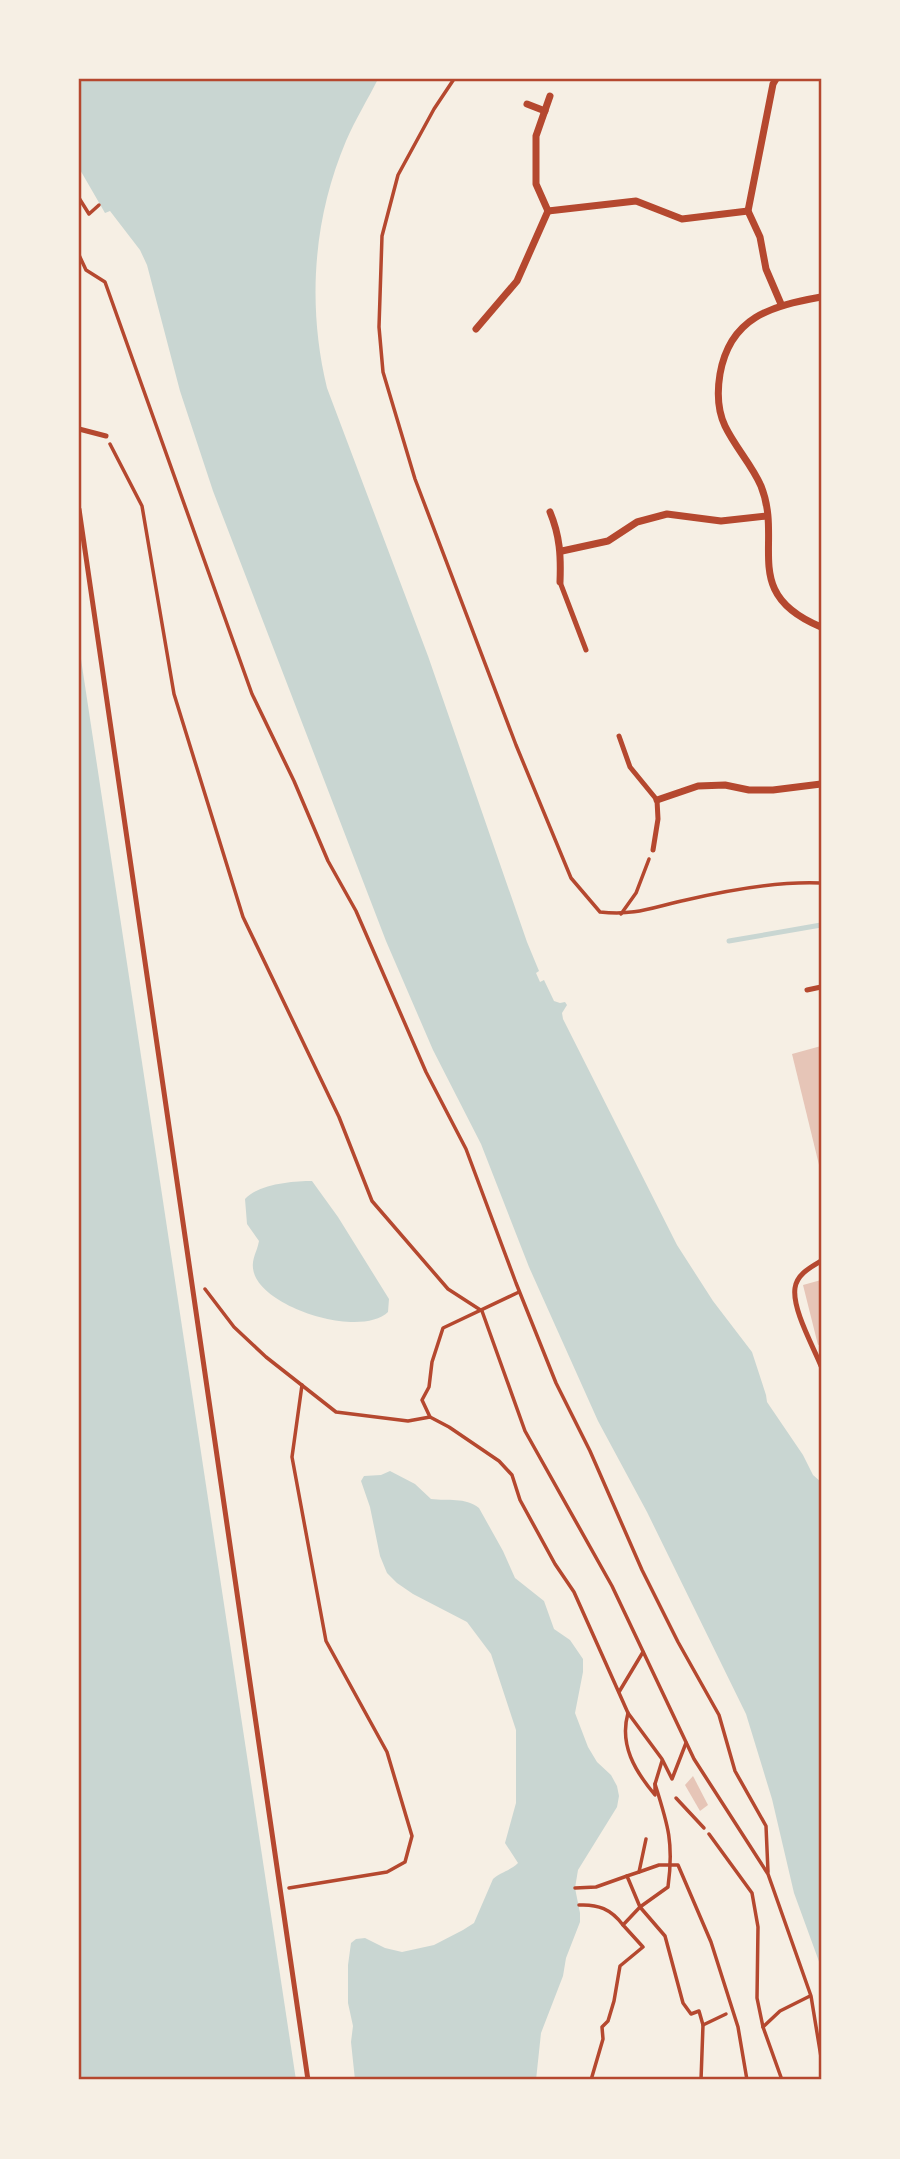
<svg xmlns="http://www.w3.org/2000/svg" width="900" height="2159" viewBox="0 0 900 2159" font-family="Overpass,sans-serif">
<rect width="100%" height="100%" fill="#f6efe4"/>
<g fill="#c9d6d2">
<path d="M 79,79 L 378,79 C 368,99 355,120 346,141 C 313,219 307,305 327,388 L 428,656 L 527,942 L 539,971 L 536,973 L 540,982 L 544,980 L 554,1001 L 560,1003 L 565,1002 L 567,1005 L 562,1013 L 563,1019 L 677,1245 L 713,1301 L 752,1352 L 766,1395 L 767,1402 L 803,1455 L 813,1475 L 821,1482 L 821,1967 L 794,1893 L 772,1799 L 746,1714 L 647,1512 L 598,1421 L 529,1267 L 481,1144 L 433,1050 L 386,941 L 213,491 L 180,391 L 147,265 L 140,250 L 110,211 L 105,213 L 79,168 Z"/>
<polygon points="79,646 296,2080 79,2080"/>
<path d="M 312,1181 L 338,1217 L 389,1299 L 388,1312 C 361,1338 265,1309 254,1273 C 250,1260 257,1253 259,1241 L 247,1224 L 245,1199 C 258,1184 293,1181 312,1181 Z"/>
<path d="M 390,1471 L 415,1484 L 431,1499 C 448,1501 465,1497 479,1508 L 503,1551 L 515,1578 L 544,1601 L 554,1629 L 570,1640 L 583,1659 L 583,1672 L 575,1713 L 588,1747 L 597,1762 L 611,1775 L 617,1786 L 619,1796 L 617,1807 L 578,1870 L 575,1888 L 580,1913 L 580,1922 L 566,1958 L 563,1976 L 541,2033 L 536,2080 L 355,2080 L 351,2042 L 353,2026 L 348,2003 L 348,1965 L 351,1943 L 356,1939 L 365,1938 L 385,1948 L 402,1952 L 434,1945 L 463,1930 L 474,1923 L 493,1879 C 500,1872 510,1871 518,1863 L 505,1843 L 516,1803 L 516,1730 L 491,1654 L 467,1622 L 413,1594 L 397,1583 L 387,1573 L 380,1556 L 370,1507 L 361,1481 L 364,1476 L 381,1475 Z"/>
</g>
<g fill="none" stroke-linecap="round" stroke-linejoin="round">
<polyline stroke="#c9d6d2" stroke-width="5" points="729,941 821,925"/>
</g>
<g fill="#e6c5b7">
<polygon points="821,1046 821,1168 820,1169 792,1054"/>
<polygon points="821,1280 821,1344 818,1345 803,1285"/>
<polygon points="693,1776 708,1805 700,1811 685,1785"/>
</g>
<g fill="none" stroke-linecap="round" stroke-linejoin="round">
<g stroke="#b5482f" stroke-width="3.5">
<path d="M 454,79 L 434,109 L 398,175 L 382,236 L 379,327 L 383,372 L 415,479 L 516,745 L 571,878 L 600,912 C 636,916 653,907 686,900 C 729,890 777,881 821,883"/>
<polyline points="79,198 89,214 99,205"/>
<polyline points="79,255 86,270 105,282 252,694 294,781 328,861 356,911 426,1072 466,1149 516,1283 556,1383 590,1451 642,1570 678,1642 719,1715 735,1771 766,1826 768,1872"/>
<polyline points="110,444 142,506 174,694 243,917 339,1117 372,1201 448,1289 482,1311 525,1431 612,1586 694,1759 768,1874 811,1996 821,2057"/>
<polyline points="621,914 636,893 649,859"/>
<polyline points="205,1289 234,1327 266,1357 336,1412 408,1421 430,1417 449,1427 499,1461 512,1475 520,1500 555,1564 574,1592 628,1713 662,1759 672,1779 686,1743"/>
<polyline points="430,1417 422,1400 429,1387 432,1362 443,1328 519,1292"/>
<polyline points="619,1692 643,1652"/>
<path d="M 628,1713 C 619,1745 635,1771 655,1795 L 655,1784 L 662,1761"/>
<polyline points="676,1798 704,1828"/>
<polyline points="709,1834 752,1893 758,1927 757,1998 763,2027 782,2080"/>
<polyline points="646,1839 639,1872 627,1876 640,1907 665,1936 683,2003 691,2014 699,2011 703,2025 701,2080"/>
<polyline points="639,1872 659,1865 678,1865 711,1942 738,2027 747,2080"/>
<polyline points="289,1888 387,1872 405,1862 412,1836 387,1752 326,1641 292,1457 302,1385"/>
<polyline points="575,1888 596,1887 627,1876"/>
<path d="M 579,1905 C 598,1904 611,1909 623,1925"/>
<polyline points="703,2025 726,2014"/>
<polyline points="763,2027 780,2011 810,1996"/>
<path d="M 591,2080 L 603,2039 L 602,2027 L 608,2021 L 614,2001 L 620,1966 L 643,1947 L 623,1925 L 640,1907 L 668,1887 C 674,1843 668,1825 655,1784"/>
</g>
<g stroke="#b5482f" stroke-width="5">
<polyline points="79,429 106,436"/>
<polyline points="79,509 308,2080"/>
<polyline points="560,582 586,650"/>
<polyline points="619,736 630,767 657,800 658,819 653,850"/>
<polyline points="807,990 821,987"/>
<path d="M 821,1261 C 811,1267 797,1274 795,1288 C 792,1309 813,1346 821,1366"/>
</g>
<g stroke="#b5482f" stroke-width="7">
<polyline points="776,79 773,84 748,211 760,237 766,269 781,304"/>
<polyline points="527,104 545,111"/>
<polyline points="548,211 636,201 682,219 748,211"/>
<path d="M 821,297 C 771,306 730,317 720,374 C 717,392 717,409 725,426 C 735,447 752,465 761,486 C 784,543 739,593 821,627"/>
<polyline points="476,329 517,281 548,211 536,184 536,136 550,96"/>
<path d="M 550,512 C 560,536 561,556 560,582"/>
<polyline points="562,551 608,541 637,522 667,514 721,521 767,516"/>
<polyline points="657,800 698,786 725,785 749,790 773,790 821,784"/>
</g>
</g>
<rect width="900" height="2159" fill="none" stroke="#f6efe4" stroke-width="161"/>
<rect x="80" y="80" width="740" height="1998" fill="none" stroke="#b5482f" stroke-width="2.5"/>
</svg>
